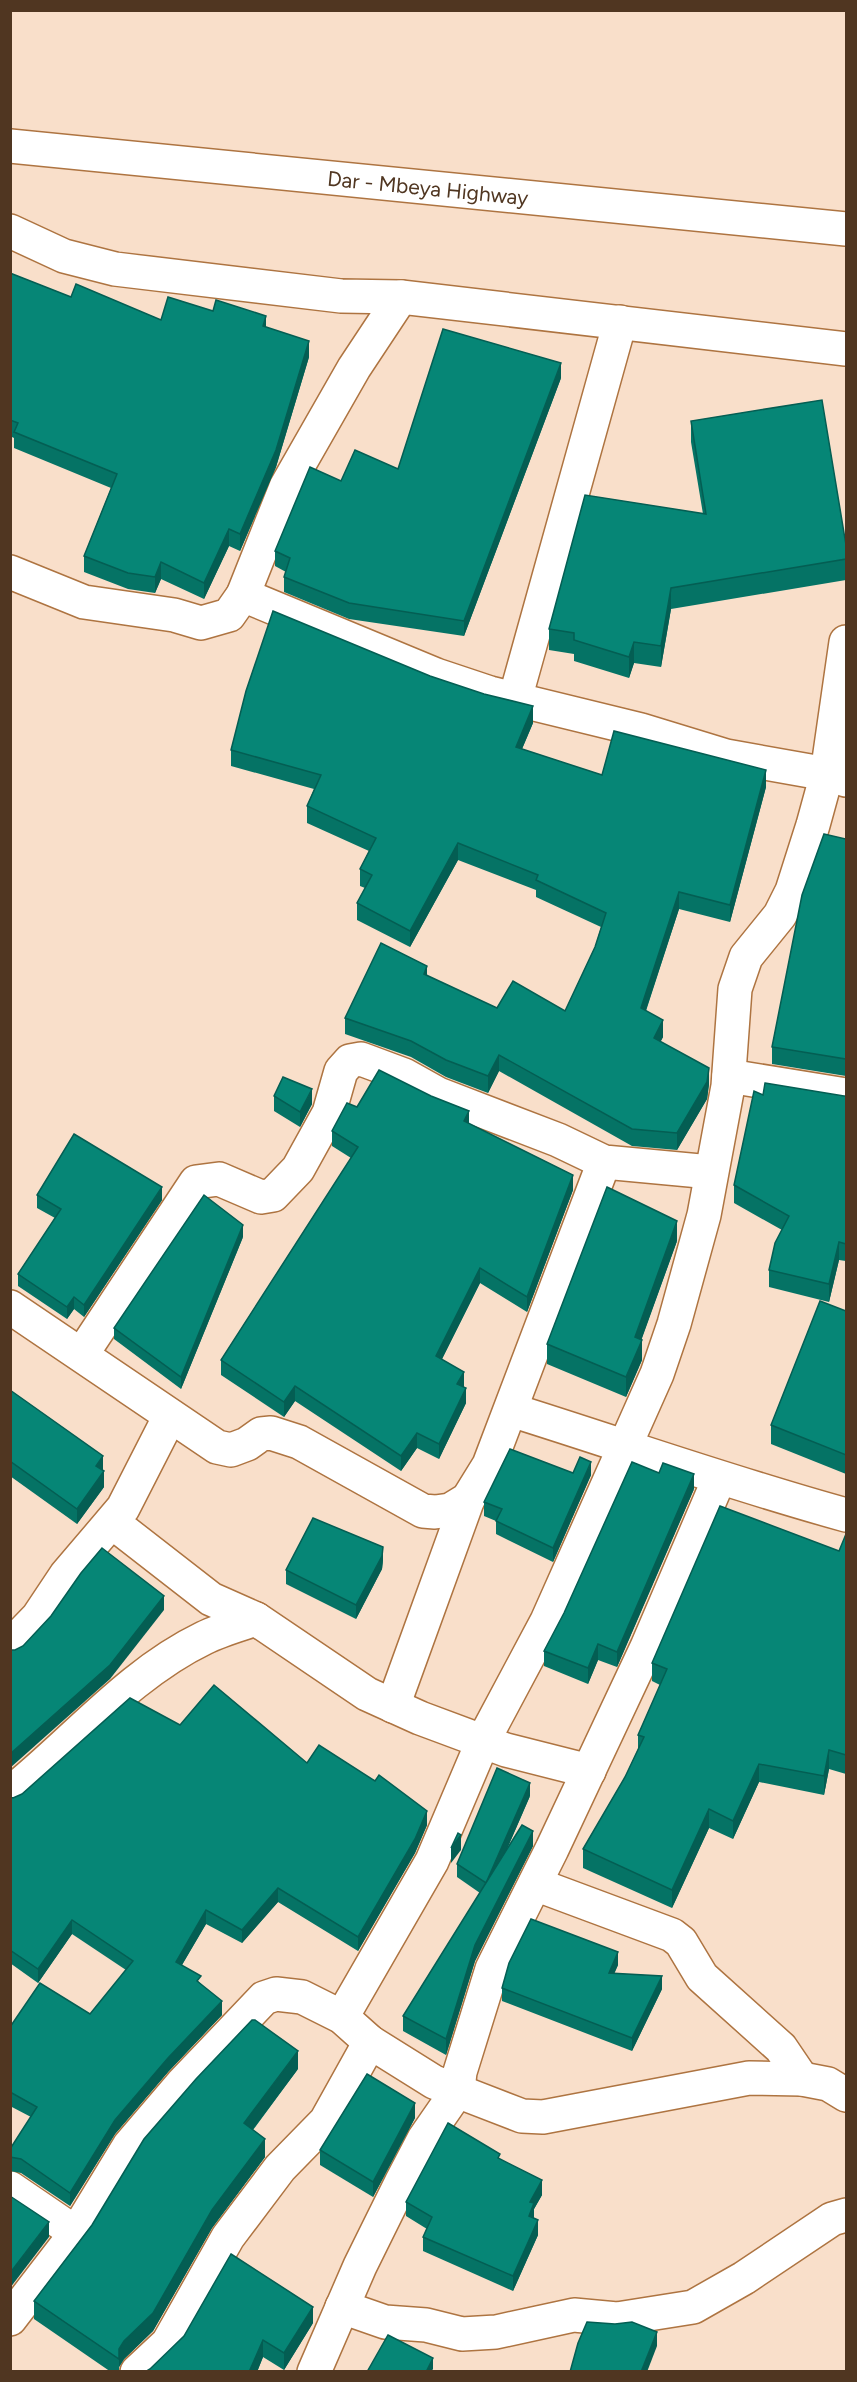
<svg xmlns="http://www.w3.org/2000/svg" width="857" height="2382" viewBox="0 0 857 2382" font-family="Figtree,sans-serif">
<rect width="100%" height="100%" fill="#f9dfca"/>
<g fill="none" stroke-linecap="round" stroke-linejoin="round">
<g stroke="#ae7441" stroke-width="36">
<g id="minor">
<polyline points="10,231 64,256 115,269 341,296 401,297 846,349"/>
<polyline points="10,572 84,602 174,615 201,623 229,615 243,595 286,487 354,368 401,297"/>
<polyline points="243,595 436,675 490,693 641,730 726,756 827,774 846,780"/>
<polyline points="515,699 620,322"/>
<polyline points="729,1076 846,1095"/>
<polyline points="10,1307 217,1447 231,1450 247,1444 261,1434 271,1433 299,1442 423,1511 435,1512 450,1510 468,1499 489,1465 604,1162"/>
<polyline points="82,1354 196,1182 219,1179 261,1197 273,1195 298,1169 329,1113 341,1071 350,1061 361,1059 404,1075 438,1094 558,1140 604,1162 711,1172"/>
<path d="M 511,1410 C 623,1445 733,1484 846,1515"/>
<polyline points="112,1522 211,1599 256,1619 367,1694 420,1718 506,1750 589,1771"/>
<polyline points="10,1646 38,1617 66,1575 123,1508 170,1416"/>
<polyline points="393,1706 468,1499"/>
<path d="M 10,1793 C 74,1742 129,1674 204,1638 C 220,1630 238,1625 256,1619"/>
<polyline points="535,1884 672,1935 681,1942 702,1977 781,2048 802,2079"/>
<polyline points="342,2017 432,1861 483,1741 547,1621 657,1374 674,1324 704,1215 728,1086 735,989 746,957 780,915 792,891 813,825 827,774 846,642"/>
<polyline points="10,2188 76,2233"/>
<polyline points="342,2307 385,2322 426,2325 462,2334 496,2332 574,2315 617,2319 693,2307 744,2278 832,2219 846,2215"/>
<polyline points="10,2319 76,2233 129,2146 182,2084 264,1998 276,1994 302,1997 342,2017 370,2042 434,2082 522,2116 543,2117 749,2078 802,2079 828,2084 846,2095"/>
<polyline points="137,2372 168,2343 228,2237 280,2168 326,2121 370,2042"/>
<polyline points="314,2372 360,2266 401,2183 424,2139 458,2090 460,2072 492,1969 552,1849 647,1647 719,1479"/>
</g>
</g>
<g stroke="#ae7441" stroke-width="36">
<g id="trunk">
<path id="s1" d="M 10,146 L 846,229"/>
</g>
</g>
<use href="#minor" stroke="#fff" stroke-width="33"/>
<use href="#trunk" stroke="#fff" stroke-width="33"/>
</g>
<g fill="#057365">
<polygon points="10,273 71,297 161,320 266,327 309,357 276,467 240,551 229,546 204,599 161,579 155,593 128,589 84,572 84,556 111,488 14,448 14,438 10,436"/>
<polygon points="561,378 464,636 349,619 284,592 284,577 286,572 275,566 275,551 341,481 398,469"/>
<polygon points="691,421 846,559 846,580 671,609 661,667 634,663 629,678 574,661 574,654 549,650 549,629 703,514 691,442"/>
<polygon points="533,723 522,749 602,775 766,787 730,922 679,909 646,1011 663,1037 660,1042 709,1084 707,1099 677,1150 632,1146 499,1071 488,1093 446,1077 411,1057 345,1034 345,1018 427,976 497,1008 565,1011 595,947 601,927 536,897 536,890 458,860 410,947 357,920 357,903 365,888 360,886 360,869 369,851 307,823 307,806 314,789 231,766 231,750"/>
<polygon points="846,839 846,1076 772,1064 772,1047"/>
<polygon points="763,1095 846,1096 846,1261 839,1260 829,1302 769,1287 769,1270 782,1230 734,1203 734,1185"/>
<polygon points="274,1096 312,1104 300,1127 274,1111"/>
<polygon points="357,1107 469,1124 573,1190 527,1312 480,1283 442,1359 464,1387 466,1403 439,1459 417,1448 401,1471 295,1401 284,1417 221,1375 221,1360 351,1158 332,1146 332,1131"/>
<polygon points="37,1195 162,1200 84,1317 74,1309 67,1319 18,1286 18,1274 55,1218 37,1208"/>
<polygon points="243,1237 181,1389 114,1339 114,1328"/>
<polygon points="677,1241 641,1340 642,1360 626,1397 547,1364 547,1344"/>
<polygon points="846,1311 846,1474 771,1444 771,1425"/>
<polygon points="10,1390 103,1470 104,1487 77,1524 10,1476"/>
<polygon points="573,1473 591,1475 553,1562 496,1534 496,1521 484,1516 484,1502"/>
<polygon points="694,1489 617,1667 598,1660 588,1684 544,1666 544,1651"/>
<polygon points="846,1534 846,1774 829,1769 824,1795 759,1782 733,1839 709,1828 672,1908 583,1868 583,1849 625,1777 638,1749 638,1735 660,1685 652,1681 652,1663 839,1551"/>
<polygon points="383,1560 382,1569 356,1619 286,1584 286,1570"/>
<polygon points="180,1725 307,1763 427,1825 415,1853 358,1951 278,1902 242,1943 206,1924 182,1965 201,1984 222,2015 168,2072 115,2134 70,2206 21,2173 10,2171 10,2149 31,2117 10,2106 10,2027 90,2014 126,1970 72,1934 38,1983 10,1963 10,1797 13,1798"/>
<polygon points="530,1796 507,1849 533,1846 475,1961 446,2055 403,2031 403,2016 480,1893 457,1877 457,1864"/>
<polygon points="618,1965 614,1973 662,1989 632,2051 502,2001 502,1988"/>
<polygon points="298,2069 253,2130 265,2157 212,2228 153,2331 124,2359 119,2367 119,2372 111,2372 34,2319 34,2301 92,2225"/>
<polygon points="415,2118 373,2197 320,2165 320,2150"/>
<polygon points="500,2159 542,2195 534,2209 534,2219 538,2235 513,2291 423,2251 423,2237 427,2229 406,2216 406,2202"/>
<polygon points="313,2323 284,2370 263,2357 257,2372 145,2372"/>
</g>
<g fill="#045e53">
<polygon points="266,316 266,332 263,326"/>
<polygon points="309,341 309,357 276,467 240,551 240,534"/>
<polygon points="561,363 561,378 464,636 464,621"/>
<polygon points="229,529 229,546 204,599 204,583"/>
<polygon points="161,562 161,579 155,593 155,577"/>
<polygon points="671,588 671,609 661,667 661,646"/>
<polygon points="634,642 634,663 629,678 629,657"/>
<polygon points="533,706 533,723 516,763 516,747"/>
<polygon points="766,770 766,787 730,922 730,905"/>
<polygon points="458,843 458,860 410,947 410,931"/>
<polygon points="679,892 679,909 641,1025 641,1008"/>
<polygon points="427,966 427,982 424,974"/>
<polygon points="663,1020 663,1037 654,1055 654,1038"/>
<polygon points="499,1055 499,1071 488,1093 488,1076"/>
<polygon points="709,1068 709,1084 707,1099 677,1150 677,1133"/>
<polygon points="312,1089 312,1104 300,1127 300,1112"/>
<polygon points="469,1111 469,1126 464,1121"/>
<polygon points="573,1175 573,1190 527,1312 527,1297"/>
<polygon points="162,1187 162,1200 84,1317 84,1305"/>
<polygon points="677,1221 677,1241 636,1355 642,1340 642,1360 626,1397 626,1377 635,1337"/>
<polygon points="243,1225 243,1237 181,1389 181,1377"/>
<polygon points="839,1242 839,1260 829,1302 829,1284"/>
<polygon points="480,1268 480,1283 436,1371 436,1356"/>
<polygon points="74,1297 74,1309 67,1319 67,1307"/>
<polygon points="464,1372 464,1387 457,1399 457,1384"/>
<polygon points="295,1386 295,1401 284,1417 284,1402"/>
<polygon points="466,1388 466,1403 439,1459 439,1444"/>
<polygon points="417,1433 417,1448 401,1471 401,1456"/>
<polygon points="103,1456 103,1471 96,1466"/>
<polygon points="591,1462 591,1475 553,1562 553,1548"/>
<polygon points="104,1471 104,1487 77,1524 77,1509"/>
<polygon points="694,1474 694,1489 617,1667 617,1652"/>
<polygon points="383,1547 383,1560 382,1569 356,1619 356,1605"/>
<polygon points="164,1596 164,1610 110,1679 10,1768 10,1754"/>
<polygon points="598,1644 598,1660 588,1684 588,1668"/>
<polygon points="829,1750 829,1769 824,1795 824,1776"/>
<polygon points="759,1764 759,1782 733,1839 733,1821"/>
<polygon points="530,1783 530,1796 486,1897 486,1883"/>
<polygon points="709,1809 709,1828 672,1908 672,1890"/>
<polygon points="427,1811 427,1825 415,1853 358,1951 358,1937"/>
<polygon points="533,1831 533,1846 475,1961 446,2055 446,2039 475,1945"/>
<polygon points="461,1835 461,1850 451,1863 451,1848"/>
<polygon points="278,1888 278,1902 242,1943 242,1930"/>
<polygon points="206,1910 206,1924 176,1975 176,1962"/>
<polygon points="72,1920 72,1934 38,1983 38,1969"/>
<polygon points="618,1952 618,1965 609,1986 609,1973"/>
<polygon points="662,1976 662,1989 632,2051 632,2038"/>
<polygon points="222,2001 222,2015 168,2072 115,2134 70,2206 70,2193 115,2120 168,2058"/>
<polygon points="298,2051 298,2069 244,2141 244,2123"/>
<polygon points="415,2103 415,2118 373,2197 373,2182"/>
<polygon points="265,2139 265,2157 212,2228 153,2331 124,2359 119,2367 119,2349 124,2341 212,2210"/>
<polygon points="542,2180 542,2195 534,2209 534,2218 529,2231 529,2216 530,2202"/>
<polygon points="538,2220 538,2235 513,2291 513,2276"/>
<polygon points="49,2222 49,2237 10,2288 10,2273"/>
<polygon points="313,2307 313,2323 284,2370 284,2353"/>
<polygon points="657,2332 657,2346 647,2372 641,2372"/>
<polygon points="263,2340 263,2357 257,2372 249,2372"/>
<polygon points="433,2358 433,2369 431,2372 426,2372"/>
</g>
<g fill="#068676" stroke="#045e53" stroke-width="1.5">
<polygon points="10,273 71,297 76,284 161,320 168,297 213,311 216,300 266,316 263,326 309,341 276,450 240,534 229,529 204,583 161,562 155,577 128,573 84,556 117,474 14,432 18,423 10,420"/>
<polygon points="443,329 561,363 464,621 349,603 284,577 290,558 275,551 310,467 341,481 355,450 398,469"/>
<polygon points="822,400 846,545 846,559 671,588 661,646 634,642 629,657 574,640 574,633 549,629 585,495 706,514 691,421"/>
<polygon points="273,611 430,676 484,694 533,706 516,747 602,775 614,731 766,770 730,905 679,892 641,1008 663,1020 654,1038 709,1068 707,1082 677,1133 632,1129 499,1055 488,1076 446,1060 411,1041 345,1018 381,943 427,966 424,974 497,1008 513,981 565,1011 595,947 606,913 536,880 538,875 458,843 410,931 357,903 372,875 360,869 376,838 307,806 321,775 231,750 246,691"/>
<polygon points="824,834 846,839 846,1059 772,1047 802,895"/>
<polygon points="379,1070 431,1096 469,1111 464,1121 573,1175 527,1297 480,1268 436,1356 464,1372 457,1384 466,1388 439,1444 417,1433 401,1456 295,1386 284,1402 221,1360 358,1147 332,1131 347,1103 357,1107"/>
<polygon points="283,1077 312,1089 300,1112 274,1096"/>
<polygon points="765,1083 844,1096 846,1096 846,1244 839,1242 829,1284 769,1270 775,1243 789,1216 734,1185 754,1091 763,1095"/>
<polygon points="74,1134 162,1187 84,1305 74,1297 67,1307 18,1274 61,1209 37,1195"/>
<polygon points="607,1187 677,1221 635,1337 642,1340 626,1377 547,1344"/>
<polygon points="204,1195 243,1225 181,1377 114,1328"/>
<polygon points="820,1301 846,1311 846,1455 771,1425"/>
<polygon points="10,1390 103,1456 96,1466 104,1471 77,1509 10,1461"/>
<polygon points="510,1449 573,1473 580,1457 591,1462 553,1548 496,1521 502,1509 484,1502"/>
<polygon points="632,1462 659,1473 663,1463 694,1474 617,1652 598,1644 588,1668 544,1651 564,1613"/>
<polygon points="720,1506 839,1551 846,1534 846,1755 829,1750 824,1776 759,1764 733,1821 709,1809 672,1890 583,1849 625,1777 644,1737 638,1735 667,1669 652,1663"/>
<polygon points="313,1518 383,1547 382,1556 356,1605 286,1570"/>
<polygon points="102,1548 164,1596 110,1665 10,1754 10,1650 15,1650 23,1646 51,1616 81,1573"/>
<polygon points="214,1685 307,1763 319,1745 375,1781 379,1775 427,1811 415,1839 358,1937 278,1888 242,1930 206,1910 176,1962 201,1976 197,1981 222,2001 168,2058 115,2120 70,2193 21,2159 10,2157 10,2149 37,2107 10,2092 10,2027 40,1983 90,2014 133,1961 72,1920 38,1969 10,1950 10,1797 13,1798 22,1794 130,1698 180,1725"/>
<polygon points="497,1768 530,1783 486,1883 457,1864"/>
<polygon points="522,1825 533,1831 475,1945 446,2039 403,2016"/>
<polygon points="458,1833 461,1835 451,1848"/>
<polygon points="531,1919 618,1952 609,1973 662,1976 632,2038 502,1988 509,1963"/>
<polygon points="252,2020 255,2020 298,2051 244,2123 265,2139 212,2210 153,2313 124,2341 119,2349 119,2359 34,2301 92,2225 144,2139 196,2079"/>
<polygon points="367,2074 415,2103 373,2182 320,2150"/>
<polygon points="448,2123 500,2154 498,2158 542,2180 530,2202 534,2203 529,2216 538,2220 513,2276 423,2237 432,2217 406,2202"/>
<polygon points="10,2196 49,2222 10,2273"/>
<polygon points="231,2254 313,2307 284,2353 263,2340 249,2372 145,2372 150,2369 184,2336"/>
<polygon points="587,2322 615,2324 632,2322 657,2332 641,2372 570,2372 578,2343"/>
<polygon points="388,2335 433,2358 426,2372 367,2372"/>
</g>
<g text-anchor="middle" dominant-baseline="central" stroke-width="6" stroke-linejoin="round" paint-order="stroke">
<g font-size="21" fill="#503621" stroke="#fcefe4">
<text stroke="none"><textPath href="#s1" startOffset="420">Dar - Mbeya Highway</textPath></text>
</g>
</g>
<rect width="857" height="2382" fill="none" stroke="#503621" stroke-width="24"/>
</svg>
